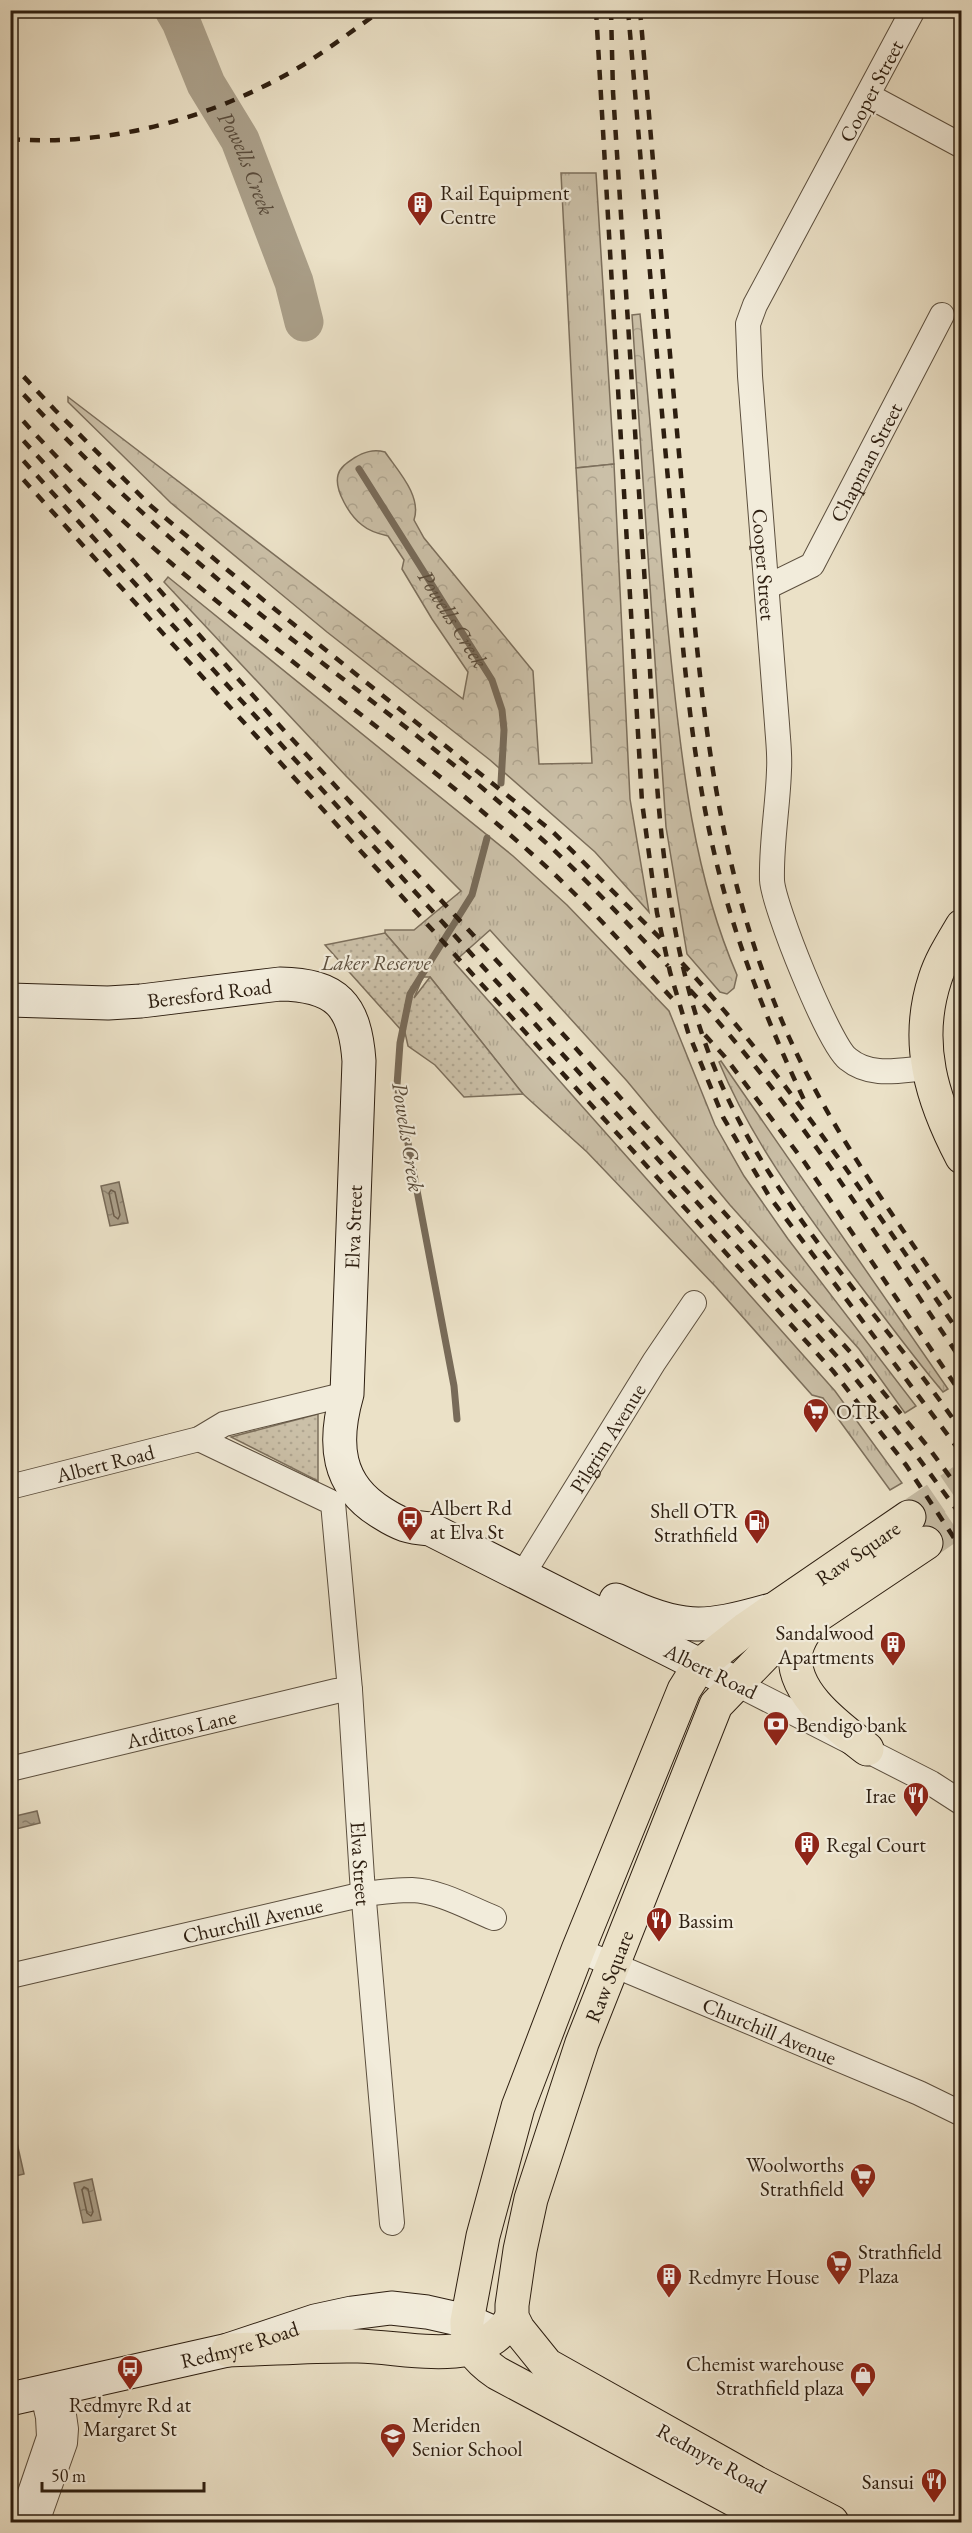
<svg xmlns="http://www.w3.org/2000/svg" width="972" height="2533" viewBox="0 0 972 2533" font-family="'EB Garamond',serif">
<defs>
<pattern id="grass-tufts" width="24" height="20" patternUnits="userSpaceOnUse" patternTransform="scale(1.5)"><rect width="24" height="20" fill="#cbc0a8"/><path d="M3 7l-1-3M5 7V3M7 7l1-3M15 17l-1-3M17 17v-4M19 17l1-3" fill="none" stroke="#afa590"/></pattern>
<pattern id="forest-crowns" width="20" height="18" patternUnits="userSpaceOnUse" patternTransform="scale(1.5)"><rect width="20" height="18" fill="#cbc0a8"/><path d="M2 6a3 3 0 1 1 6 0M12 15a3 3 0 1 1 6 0" fill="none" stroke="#afa590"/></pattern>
<pattern id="park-dots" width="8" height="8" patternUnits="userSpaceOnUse" patternTransform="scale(1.5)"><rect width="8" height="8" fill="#cbc0a8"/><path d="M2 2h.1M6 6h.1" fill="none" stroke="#afa590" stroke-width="1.8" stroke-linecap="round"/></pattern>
<pattern id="water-ripples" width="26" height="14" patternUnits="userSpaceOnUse" patternTransform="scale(1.5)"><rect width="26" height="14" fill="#aa9f89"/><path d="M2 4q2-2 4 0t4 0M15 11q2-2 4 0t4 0" fill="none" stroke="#8b816f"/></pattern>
</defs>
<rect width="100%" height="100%" fill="#ebe1c7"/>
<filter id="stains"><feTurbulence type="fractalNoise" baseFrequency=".00333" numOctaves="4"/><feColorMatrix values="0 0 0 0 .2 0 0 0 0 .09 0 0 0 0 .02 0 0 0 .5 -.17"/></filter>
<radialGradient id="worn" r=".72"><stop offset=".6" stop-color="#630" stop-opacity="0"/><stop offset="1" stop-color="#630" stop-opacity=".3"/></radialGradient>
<g fill="url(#grass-tufts)" stroke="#7c6f5c" stroke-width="1.5">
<polygon points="561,173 596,173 614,464 576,468"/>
<polygon points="168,577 513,856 567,905 669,1011 715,1125 744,1176 788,1239 916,1406 905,1413 859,1349 730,1205 627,1081 490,930 454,962 835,1391 902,1483 890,1490 823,1398 812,1395 716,1287 587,1152 523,1094 430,977 423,977 385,933 385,930 414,930 461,891 346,776 164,582"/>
<path d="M 721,1061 L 948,1389 L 943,1392 C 909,1352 879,1310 847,1268 C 799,1204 750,1137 719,1062 Z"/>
</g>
<g fill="url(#forest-crowns)" stroke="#7c6f5c" stroke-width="1.5">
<path d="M 640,314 C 652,429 659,545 671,659 C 682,766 694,876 737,975 L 734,988 L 727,994 L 720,992 L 687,954 L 666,827 L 632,315 Z"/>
<path d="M 68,397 L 463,699 L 468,672 L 432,619 L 402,569 L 404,560 L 388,536 C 379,534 369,531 362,525 C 350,516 334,490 338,475 C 340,467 348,462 354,458 C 364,452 373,449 385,452 C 398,471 422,496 414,520 L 424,538 L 533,671 L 539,764 L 592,763 L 576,468 L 614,464 L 630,799 L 649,912 L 595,852 L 490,760 L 327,632 L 171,503 L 68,402 Z"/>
</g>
<g fill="url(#park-dots)" stroke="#7c6f5c" stroke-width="1.5">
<polygon points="385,933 423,977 414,998 430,977 523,1094 464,1097 435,1065 408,1046 404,1028 402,1031 325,945"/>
<polygon points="318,1414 318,1481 231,1437"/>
</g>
<g fill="url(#water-ripples)" stroke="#786b59" stroke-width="1.5">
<polygon points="119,1182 128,1223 110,1226 101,1186"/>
<polygon points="37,1811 40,1823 12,1830 11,1817"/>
<polygon points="15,2134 24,2174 11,2177 11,2135"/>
<polygon points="92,2179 101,2220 83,2223 74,2183"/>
</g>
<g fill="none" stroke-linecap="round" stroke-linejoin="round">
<g stroke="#6c5e4c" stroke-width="1.5">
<polygon points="111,1190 115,1192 120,1215 118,1219 114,1216 109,1193"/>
<polygon points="84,2187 88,2189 93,2212 91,2216 87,2213 82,2190"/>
</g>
<g stroke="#786b59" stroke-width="7">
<path id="s1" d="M 359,469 L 492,680 L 502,710 L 504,730 L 501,783"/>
<polyline points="457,1419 454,1386 397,1085 400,1043 410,994 472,895 487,838"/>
</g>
<path stroke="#aa9f89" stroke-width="39" id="s2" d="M 174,10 L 181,22 L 206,84 L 240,140 L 294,282 L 304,322"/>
<g stroke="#c5baa2" stroke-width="33" stroke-dasharray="33 16" stroke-linecap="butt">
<polyline points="909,1517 962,1481"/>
<polyline points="926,1543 962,1518"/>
</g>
<g stroke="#5c4f3e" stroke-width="26">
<g id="minor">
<path id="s3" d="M 913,10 L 755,305 L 748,324 L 750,376 L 777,724 C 778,740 780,755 779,770 C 778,806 771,843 772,880 C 773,905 829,1045 848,1059 C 871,1078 900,1070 927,1068"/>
<polyline points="869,96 962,146"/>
<path id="s4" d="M 767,587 L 812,565 L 942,315"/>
<path id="s5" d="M 199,1439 L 333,1503 L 350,1690 L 362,1878 L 392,2223"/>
<path id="s6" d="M 10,1487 L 199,1439 L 224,1424 L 347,1394"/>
<path id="s7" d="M 523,1574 L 654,1362 L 694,1303"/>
<polyline points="735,1683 931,1783 962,1803"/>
<path id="s8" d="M 10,1769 L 336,1691 L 350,1690"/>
<path id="s9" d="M 578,1950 L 919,2093 L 962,2114"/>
<path id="s10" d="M 10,1976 L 364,1894 C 380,1892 396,1890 412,1890 C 440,1891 469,1908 494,1918"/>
<polyline points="20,2522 49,2437 48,2417 42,2391"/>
<polyline points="37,2522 65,2443 66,2429 60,2387"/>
</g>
</g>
<g stroke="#2d1e10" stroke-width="35">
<g id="secondary">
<path id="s11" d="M 10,1000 L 108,1003 L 141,1001 L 280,984 C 337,985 355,1005 359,1061 L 347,1394 C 333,1443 336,1485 382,1513 C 401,1525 408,1527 430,1529 L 735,1683"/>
<path d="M 616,1600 C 682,1630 701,1630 771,1610"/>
<path id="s12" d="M 10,2399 L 228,2350 L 315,2321 L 352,2313 L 391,2308 L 427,2312 L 467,2321 L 492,2332"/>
</g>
</g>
<g stroke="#2d1e10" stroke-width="35">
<g id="primary">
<path d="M 962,926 C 952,943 941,960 935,979 C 914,1043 932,1100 962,1157"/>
<path d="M 813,1618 C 807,1628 798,1639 796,1651 C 789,1692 839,1727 867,1749"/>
<path d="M 228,2350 C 271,2349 315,2345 358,2346 C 394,2347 433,2356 469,2349 C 486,2346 504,2332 512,2317"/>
<path id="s13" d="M 776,2522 L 497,2373 C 477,2359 466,2347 467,2321 L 483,2236 L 518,2107 L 578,1950 L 684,1690 L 699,1666 L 747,1628 L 909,1517"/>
<path id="s14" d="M 832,2522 L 757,2483 L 547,2365 L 518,2329 L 512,2317 L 512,2305 L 520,2250 L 531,2199 L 582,2043 L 716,1705 L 775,1644 L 926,1543"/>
</g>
</g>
<use href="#minor" stroke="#f2ecdb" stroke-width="24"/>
<use href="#secondary" stroke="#f2ecdb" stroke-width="33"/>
<use href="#primary" stroke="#ebe1c7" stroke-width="33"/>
<g stroke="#2d1e10" stroke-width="4.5" stroke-dasharray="10 10" stroke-linecap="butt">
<polyline points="596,10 642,802 657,913 670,972 688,1032 723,1117 769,1196 962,1454"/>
<path d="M 611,10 L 613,92 C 624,261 635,431 646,600 C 657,771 655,954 734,1111 C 793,1229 889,1324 962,1432"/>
<path d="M 628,10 C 642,170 654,330 669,490 C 680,606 686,725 711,839 C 731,931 765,1017 805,1102"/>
<path d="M 640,10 C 654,173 668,335 683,497 C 700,684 711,861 788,1035 C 833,1135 900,1225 962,1316"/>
<path d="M 10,139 C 112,147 216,117 303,65 C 330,48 356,28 382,10"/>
<polyline points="10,362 55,410 151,506 261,598 553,832 662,940"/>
<path d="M 10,380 C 86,462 167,539 254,609 C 350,687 452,758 544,841 C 587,880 628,924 668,966"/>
<path d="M 10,406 C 162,581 360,702 532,854 C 585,900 630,952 677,1004"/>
<polyline points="10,426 139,567 280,726 487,950 852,1354 928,1447 962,1493"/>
<polyline points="10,446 843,1363 917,1456 962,1517"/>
<polyline points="10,465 833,1371 906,1465 962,1550"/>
<path d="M 682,963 C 788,1078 874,1208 962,1337"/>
<path d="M 690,990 C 794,1103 876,1235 962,1361"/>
<polyline points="705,1035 725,1057 805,1163 962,1395"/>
</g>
</g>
<defs>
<g id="building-pin" transform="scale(1.35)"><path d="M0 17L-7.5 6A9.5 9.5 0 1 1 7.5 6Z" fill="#8f2418" stroke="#f2ecdb"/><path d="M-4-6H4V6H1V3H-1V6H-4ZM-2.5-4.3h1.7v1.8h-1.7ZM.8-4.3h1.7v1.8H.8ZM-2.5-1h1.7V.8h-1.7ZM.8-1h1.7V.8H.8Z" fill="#fff"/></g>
<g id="supermarket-pin" transform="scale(1.35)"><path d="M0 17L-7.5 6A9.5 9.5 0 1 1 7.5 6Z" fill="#8f2418" stroke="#f2ecdb"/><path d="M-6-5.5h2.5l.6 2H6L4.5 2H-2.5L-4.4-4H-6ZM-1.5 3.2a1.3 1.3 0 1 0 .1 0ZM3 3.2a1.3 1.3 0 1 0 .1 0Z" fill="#fff"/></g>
<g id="bus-pin" transform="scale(1.35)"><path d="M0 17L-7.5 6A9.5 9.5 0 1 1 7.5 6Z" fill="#8f2418" stroke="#f2ecdb"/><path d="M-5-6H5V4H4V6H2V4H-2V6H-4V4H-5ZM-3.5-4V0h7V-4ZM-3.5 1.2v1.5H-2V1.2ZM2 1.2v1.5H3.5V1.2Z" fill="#fff"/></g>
<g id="fuel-pin" transform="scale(1.35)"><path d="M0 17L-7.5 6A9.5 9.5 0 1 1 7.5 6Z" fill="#8f2418" stroke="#f2ecdb"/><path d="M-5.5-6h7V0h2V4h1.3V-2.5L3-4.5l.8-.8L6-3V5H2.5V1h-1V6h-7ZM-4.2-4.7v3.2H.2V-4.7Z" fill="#fff"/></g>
<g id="bank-pin" transform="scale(1.35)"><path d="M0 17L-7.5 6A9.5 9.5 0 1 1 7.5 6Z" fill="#8f2418" stroke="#f2ecdb"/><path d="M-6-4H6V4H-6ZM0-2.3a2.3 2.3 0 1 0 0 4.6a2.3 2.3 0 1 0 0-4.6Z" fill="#fff"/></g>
<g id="restaurant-pin" transform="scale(1.35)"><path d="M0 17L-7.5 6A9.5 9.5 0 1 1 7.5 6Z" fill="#8f2418" stroke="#f2ecdb"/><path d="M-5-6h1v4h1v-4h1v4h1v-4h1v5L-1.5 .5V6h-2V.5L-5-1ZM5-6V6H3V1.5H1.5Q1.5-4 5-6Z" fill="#fff"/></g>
<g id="shop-pin" transform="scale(1.35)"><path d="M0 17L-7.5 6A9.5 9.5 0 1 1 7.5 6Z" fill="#8f2418" stroke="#f2ecdb"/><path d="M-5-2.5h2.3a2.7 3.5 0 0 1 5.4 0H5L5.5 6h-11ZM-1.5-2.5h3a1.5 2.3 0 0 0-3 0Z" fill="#fff"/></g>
<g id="school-pin" transform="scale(1.35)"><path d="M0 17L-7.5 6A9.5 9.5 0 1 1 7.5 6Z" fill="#8f2418" stroke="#f2ecdb"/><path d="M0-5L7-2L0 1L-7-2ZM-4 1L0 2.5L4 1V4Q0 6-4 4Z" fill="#fff"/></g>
</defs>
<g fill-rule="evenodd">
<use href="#building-pin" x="420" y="204"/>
<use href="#supermarket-pin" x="816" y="1411"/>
<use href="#bus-pin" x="410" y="1519"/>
<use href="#fuel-pin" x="757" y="1522"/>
<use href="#building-pin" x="893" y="1644"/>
<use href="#bank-pin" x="776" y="1724"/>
<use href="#restaurant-pin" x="916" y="1795"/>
<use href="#building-pin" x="807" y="1844"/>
<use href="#restaurant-pin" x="659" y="1920"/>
<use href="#supermarket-pin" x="863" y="2176"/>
<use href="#supermarket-pin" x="839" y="2263"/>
<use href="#building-pin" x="669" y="2276"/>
<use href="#bus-pin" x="130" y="2368"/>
<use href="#shop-pin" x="863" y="2375"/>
<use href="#school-pin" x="393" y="2436"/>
<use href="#restaurant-pin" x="934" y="2481"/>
</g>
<g text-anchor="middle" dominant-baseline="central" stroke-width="4.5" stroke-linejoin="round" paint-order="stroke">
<g font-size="21" fill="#2d1e10" stroke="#f2ecdb">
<text transform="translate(871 91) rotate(-62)">Cooper Street</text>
<text stroke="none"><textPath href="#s4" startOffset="166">Chapman Street</textPath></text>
<text stroke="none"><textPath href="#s3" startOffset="596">Cooper Street</textPath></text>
<text stroke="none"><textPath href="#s11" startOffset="200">Beresford Road</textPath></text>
<text transform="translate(353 1227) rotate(-88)">Elva Street</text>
<text stroke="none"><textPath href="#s7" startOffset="160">Pilgrim Avenue</textPath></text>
<text stroke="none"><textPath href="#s6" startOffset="98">Albert Road</textPath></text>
<text stroke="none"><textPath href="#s13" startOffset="1272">Raw Square</textPath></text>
<text transform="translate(711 1671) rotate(26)">Albert Road</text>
<text stroke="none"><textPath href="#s8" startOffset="176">Ardittos Lane</textPath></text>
<text stroke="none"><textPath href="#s5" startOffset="510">Elva Street</textPath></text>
<text stroke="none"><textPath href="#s10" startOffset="249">Churchill Avenue</textPath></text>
<text stroke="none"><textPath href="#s14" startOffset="741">Raw Square</textPath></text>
<text stroke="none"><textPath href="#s9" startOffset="208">Churchill Avenue</textPath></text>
<text stroke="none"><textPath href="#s12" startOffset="236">Redmyre Road</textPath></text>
<text transform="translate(712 2458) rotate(29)">Redmyre Road</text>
</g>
<g font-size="21" fill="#2d1e10" stroke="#f2ecdb" text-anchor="start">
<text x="440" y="192">Rail Equipment<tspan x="440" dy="24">Centre</tspan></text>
<text x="836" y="1411">OTR</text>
<text x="430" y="1507">Albert Rd<tspan x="430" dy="24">at Elva St</tspan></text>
<text x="738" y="1510" text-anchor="end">Shell OTR<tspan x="738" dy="24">Strathfield</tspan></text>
<text x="874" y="1632" text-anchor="end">Sandalwood<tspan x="874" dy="24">Apartments</tspan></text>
<text x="796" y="1724">Bendigo bank</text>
<text x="896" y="1795" text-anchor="end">Irae</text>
<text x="826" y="1844">Regal Court</text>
<text x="678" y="1920">Bassim</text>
<text x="844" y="2164" text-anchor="end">Woolworths<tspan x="844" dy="24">Strathfield</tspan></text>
<text x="858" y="2251">Strathfield<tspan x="858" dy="24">Plaza</tspan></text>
<text x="688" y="2276">Redmyre House</text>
<text x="844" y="2363" text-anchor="end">Chemist warehouse<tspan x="844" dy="24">Strathfield plaza</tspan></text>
<text x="130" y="2404" text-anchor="middle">Redmyre Rd at<tspan x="130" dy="24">Margaret St</tspan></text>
<text x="412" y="2424">Meriden<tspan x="412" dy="24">Senior School</tspan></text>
<text x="914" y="2481" text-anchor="end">Sansui</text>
</g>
<g font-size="21" font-style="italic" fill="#5c4f3e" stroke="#f2ecdb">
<text x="376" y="962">Laker Reserve</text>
</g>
<g font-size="22" font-style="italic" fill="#594b3a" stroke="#f2ecdb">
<text stroke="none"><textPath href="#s2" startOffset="170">Powells Creek</textPath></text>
<text stroke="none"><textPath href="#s1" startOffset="177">Powells Creek</textPath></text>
<text transform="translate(408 1137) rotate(81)">Powells Creek</text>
</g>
</g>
<rect width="972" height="2533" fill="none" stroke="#ebe1c7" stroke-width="36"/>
<rect x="12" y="12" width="948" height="2509" fill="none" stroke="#2d1e10" stroke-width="3"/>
<rect x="18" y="18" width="936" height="2497" fill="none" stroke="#2d1e10" stroke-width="1.5"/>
<path d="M42 2482v9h162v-9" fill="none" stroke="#2d1e10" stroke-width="3"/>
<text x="51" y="2482" font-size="18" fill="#2d1e10" stroke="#f2ecdb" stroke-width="4.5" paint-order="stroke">50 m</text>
<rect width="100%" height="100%" filter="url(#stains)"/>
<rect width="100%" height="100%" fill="url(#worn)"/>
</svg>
